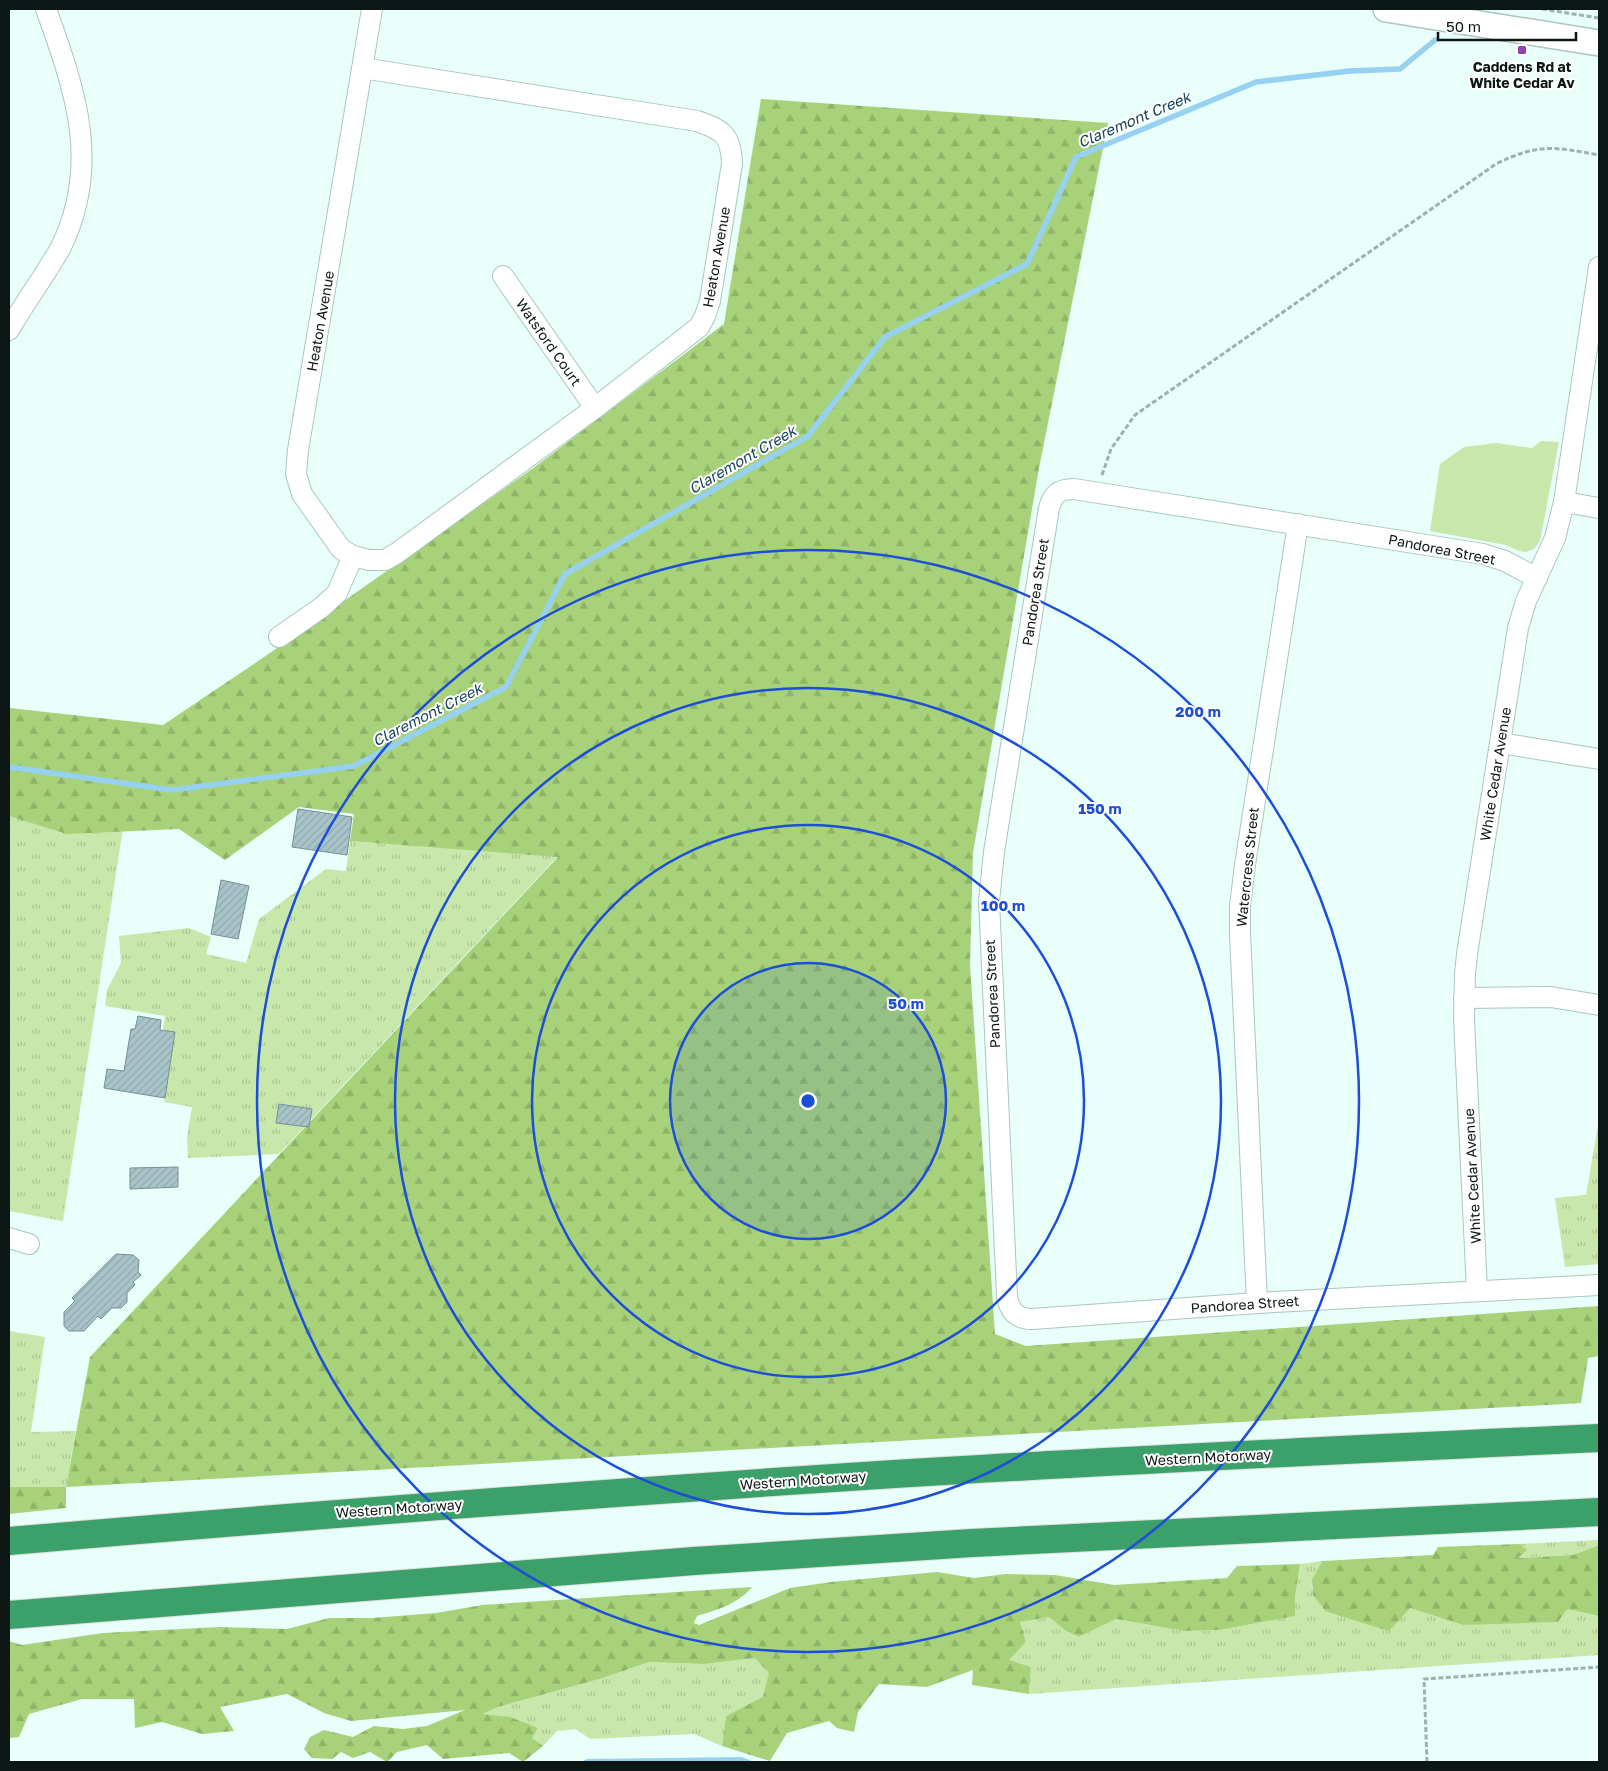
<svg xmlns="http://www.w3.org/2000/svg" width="1608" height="1771" viewBox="0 0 1608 1771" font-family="'Golos Text',sans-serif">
<defs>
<pattern id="grass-tufts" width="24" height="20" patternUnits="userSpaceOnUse" patternTransform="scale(1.25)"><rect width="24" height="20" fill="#c8e7ab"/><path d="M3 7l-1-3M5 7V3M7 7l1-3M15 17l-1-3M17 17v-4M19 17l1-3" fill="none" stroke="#abc592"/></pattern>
<pattern id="forest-firs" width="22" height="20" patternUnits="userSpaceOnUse" patternTransform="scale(1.25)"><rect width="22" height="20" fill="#a7d279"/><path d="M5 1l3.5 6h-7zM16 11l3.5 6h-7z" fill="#8fb468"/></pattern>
<pattern id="water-ripples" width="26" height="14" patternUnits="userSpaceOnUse" patternTransform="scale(1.25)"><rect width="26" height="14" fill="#97d1f2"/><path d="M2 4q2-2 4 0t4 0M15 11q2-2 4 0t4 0" fill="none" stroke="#81b3cf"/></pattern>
<pattern id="building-hatch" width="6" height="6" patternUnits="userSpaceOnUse" patternTransform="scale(1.25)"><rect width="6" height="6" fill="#a8c4c9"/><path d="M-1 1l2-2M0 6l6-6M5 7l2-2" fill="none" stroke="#8fa8ac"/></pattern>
</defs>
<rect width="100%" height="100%" fill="#e8fffa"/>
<g fill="url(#grass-tufts)">
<polygon points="9,708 139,723 63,1221 9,1211"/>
<polygon points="350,841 558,856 279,1154 188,1158 187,1136 192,1107 164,1102 175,1033 163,1030 165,1016 105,1006 107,990 121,963 119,936 189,928 211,937 206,954 246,963 259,919 326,869 346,871"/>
<polygon points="1598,1125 1599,1264 1565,1267 1555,1198 1586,1195"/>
<polygon points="9,1331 45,1337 31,1432 76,1431 66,1487 9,1487"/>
<polygon points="1599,1540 1599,1545 1573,1555 1517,1558 1526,1550 1519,1544"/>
<path d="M 1322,1561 C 1309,1586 1307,1588 1325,1611 L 1410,1608 L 1463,1625 L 1567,1609 L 1599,1616 L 1599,1655 L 1029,1694 L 1031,1667 L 1008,1660 L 1026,1642 L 1019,1622 L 1049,1617 L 1066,1631 L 1079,1637 L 1116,1619 L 1184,1631 L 1220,1630 L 1294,1616 L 1295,1598 L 1300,1564 Z"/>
<polygon points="755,1658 770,1673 763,1698 726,1716 722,1746 694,1734 590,1739 576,1729 557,1731 543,1746 531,1738 538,1729 481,1714 498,1707 603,1678 649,1662 704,1664"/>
</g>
<g fill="url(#forest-firs)">
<polygon points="761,99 1108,123 1039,468 973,853 970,965 995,1334 1026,1346 1599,1306 1599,1356 1588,1358 1581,1403 66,1487 66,1508 9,1514 9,1487 66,1487 90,1357 558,857 350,841 354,814 299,807 225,860 179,829 67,834 9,816 9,708 163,725 267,655 532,469 724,324"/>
<polygon points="1519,1544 1527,1550 1518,1558 1573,1555 1599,1545 1599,1616 1567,1609 1558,1622 1463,1625 1410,1608 1389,1631 1325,1611 1313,1595 1312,1580 1322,1561 1433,1555 1438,1547"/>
<path d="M 1300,1564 L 1295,1598 L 1295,1616 L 1220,1630 L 1184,1631 L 1116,1619 L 1079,1637 L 1066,1631 L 1049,1617 L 1020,1622 L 1026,1642 L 1009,1660 L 1031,1667 L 1029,1694 L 972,1685 L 973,1670 L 927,1687 L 879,1684 L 858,1712 L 854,1732 L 837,1728 L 829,1721 L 787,1733 L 770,1761 L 722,1746 L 726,1716 L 763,1697 L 769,1673 L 755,1658 L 704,1664 L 649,1662 L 603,1678 L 498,1707 L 482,1714 L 510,1717 L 538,1728 L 532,1738 L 543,1746 L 523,1762 L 509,1753 L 443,1759 L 427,1745 L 397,1752 L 387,1762 L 370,1752 L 353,1758 L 341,1752 L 332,1759 L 312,1758 L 304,1749 L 310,1737 L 324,1730 L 353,1737 L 374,1726 L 403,1729 L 427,1726 L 465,1710 L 351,1721 L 324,1713 L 287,1694 L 220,1707 L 234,1731 L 202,1734 L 162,1722 L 135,1728 L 134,1699 L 82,1699 L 29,1714 L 19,1737 L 9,1738 L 9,1641 L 22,1645 L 103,1633 L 220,1627 L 287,1629 L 329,1618 L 372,1618 L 436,1613 L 482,1605 L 752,1587 C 738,1604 717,1610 697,1616 L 694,1623 L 699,1625 L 790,1588 L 831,1582 L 937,1572 L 974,1578 L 1005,1574 L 1055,1575 L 1114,1585 L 1227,1578 L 1237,1566 Z"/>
</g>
<polygon fill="#c8e7ab" points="1541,441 1559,442 1540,541 1534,549 1526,552 1519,551 1506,545 1430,531 1440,464 1464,447 1496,443 1532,448"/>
<polygon fill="url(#water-ripples)" points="742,1757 754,1762 581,1762 587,1759"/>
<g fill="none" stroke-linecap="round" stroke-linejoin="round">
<polyline stroke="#97d1f2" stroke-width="5.5" points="9,767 172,790 354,766 506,687 565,574 808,436 885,337 1027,264 1076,157 1256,82 1350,71 1400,69 1435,40"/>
</g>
<g fill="url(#building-hatch)" stroke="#759094">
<polygon points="298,809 352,817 347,855 292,847"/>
<polygon points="221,880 249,886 238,939 211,934"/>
<polygon points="138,1016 161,1020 160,1030 175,1032 165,1098 104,1088 107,1069 124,1071 131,1029 135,1029"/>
<polygon points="279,1104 312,1109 309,1127 276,1123"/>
<polygon points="178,1167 178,1187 130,1189 130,1168"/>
<polygon points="116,1254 133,1255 139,1260 138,1272 141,1275 133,1282 135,1285 127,1293 127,1302 121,1308 112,1308 101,1319 98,1316 84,1331 69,1331 64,1326 64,1312 75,1301 72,1298"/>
</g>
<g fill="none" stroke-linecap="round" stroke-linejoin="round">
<g stroke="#aac6c1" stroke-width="22">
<g id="minor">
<path d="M 362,68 L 697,121 C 723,130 731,135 732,164 L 710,301 L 705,316 L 699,327 L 595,408 L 397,553 L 385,560 L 369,560 L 353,556 L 341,549 L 302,494 L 296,474 L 298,450 L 372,9"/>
<polyline points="503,276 595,408"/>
<path d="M 9,330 C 20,311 32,293 44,275 C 49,266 55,258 60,249 C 102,165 75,90 46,9"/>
<polyline points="1564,502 1599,508"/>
<path d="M 1537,578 L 1505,561 L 1483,554 L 1074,489 C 1059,489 1053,494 1049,508 L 994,852 L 989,901 L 1007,1296 C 1009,1311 1017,1319 1032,1319 L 1257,1303 L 1599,1285"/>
<polyline points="279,637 322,607 337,593 353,556"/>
<polyline points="1500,743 1599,759"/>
<polyline points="1464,998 1551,997 1599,1005"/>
<polyline points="9,1238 29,1244"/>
<polyline points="1477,1291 1464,1019 1465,974 1467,954 1518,628 1526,601 1555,538 1564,502 1599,267"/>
<polyline points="1257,1303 1240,934 1240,906 1245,865 1298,524"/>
</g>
</g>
<g stroke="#aac6c1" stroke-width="28">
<polyline id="tertiary" points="1386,9 1599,43"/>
</g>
<g stroke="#dddede" stroke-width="30">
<g id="motorway">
<path d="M 9,1541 C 299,1516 589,1494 879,1475 C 1119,1460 1359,1449 1599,1438"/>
<polyline points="9,1615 694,1561 972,1543 1599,1512"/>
</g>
</g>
<g stroke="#9eb1ad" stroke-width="3" stroke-dasharray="5 2.5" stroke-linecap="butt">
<polyline points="1542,9 1599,18"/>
<path d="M 1102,475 L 1111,449 L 1135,415 L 1496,164 C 1538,143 1555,147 1599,155"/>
<polyline points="1427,1762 1424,1679 1599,1667"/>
</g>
<use href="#minor" stroke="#fff" stroke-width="20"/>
<use href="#tertiary" stroke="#fff" stroke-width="25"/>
<use href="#motorway" stroke="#3ba069" stroke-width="28"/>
</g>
<circle cx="808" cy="1101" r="138" fill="#1d4ed8" fill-opacity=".12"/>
<g fill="none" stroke="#1d4ed8" stroke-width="2.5">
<circle cx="808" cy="1101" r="138"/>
<circle cx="808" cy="1101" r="276"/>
<circle cx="808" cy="1101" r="413"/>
<circle cx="808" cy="1101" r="551"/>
</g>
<rect fill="#8f42b2" stroke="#fff" stroke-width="2" x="1517" y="45" width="10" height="10" rx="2.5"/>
<g text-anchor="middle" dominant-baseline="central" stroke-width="4" stroke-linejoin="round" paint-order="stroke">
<g font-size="14" font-weight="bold" fill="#0c1614" stroke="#fff">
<text x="1522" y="66">Caddens Rd at<tspan x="1522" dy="16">White Cedar Av</tspan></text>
</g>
<g font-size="14" fill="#0c1614" stroke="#fff">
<text transform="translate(716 257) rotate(-80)">Heaton Avenue</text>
<text transform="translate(320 321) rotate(-80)">Heaton Avenue</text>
<text transform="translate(549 342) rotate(55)">Watsford Court</text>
<text transform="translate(1442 549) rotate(11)">Pandorea Street</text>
<text transform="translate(1035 592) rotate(-81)">Pandorea Street</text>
<text transform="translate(1495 774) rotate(-81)">White Cedar Avenue</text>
<text transform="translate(1247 867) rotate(-84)">Watercress Street</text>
<text transform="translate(992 994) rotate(-93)">Pandorea Street</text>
<text transform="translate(1472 1176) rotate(-93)">White Cedar Avenue</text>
<text transform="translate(1245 1304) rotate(-4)">Pandorea Street</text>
<text transform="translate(1208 1457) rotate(-3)">Western Motorway</text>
<text transform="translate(803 1480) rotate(-4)">Western Motorway</text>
<text transform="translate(399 1508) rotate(-4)">Western Motorway</text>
</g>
<g font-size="15" font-style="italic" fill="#16435a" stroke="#fff">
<text transform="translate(1134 119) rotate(-23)">Claremont Creek</text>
<text transform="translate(742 459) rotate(-30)">Claremont Creek</text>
<text transform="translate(427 714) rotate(-27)">Claremont Creek</text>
</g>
</g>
<circle cx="808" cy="1101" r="8" fill="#1d4ed8" stroke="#fff" stroke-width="2.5"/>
<g font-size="15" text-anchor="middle" font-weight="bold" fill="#1d4ed8" stroke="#fff" stroke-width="4" stroke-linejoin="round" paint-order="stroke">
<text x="1198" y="717">200 m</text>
<text x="1100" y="814">150 m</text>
<text x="1003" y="911">100 m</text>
<text x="906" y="1009">50 m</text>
</g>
<rect width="1608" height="1771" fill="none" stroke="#0c1614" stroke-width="20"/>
<path d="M1438 32v8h138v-8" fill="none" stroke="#0c1614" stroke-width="2.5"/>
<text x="1446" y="32" font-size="15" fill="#0c1614" stroke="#ffffff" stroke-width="4" paint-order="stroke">50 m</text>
</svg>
